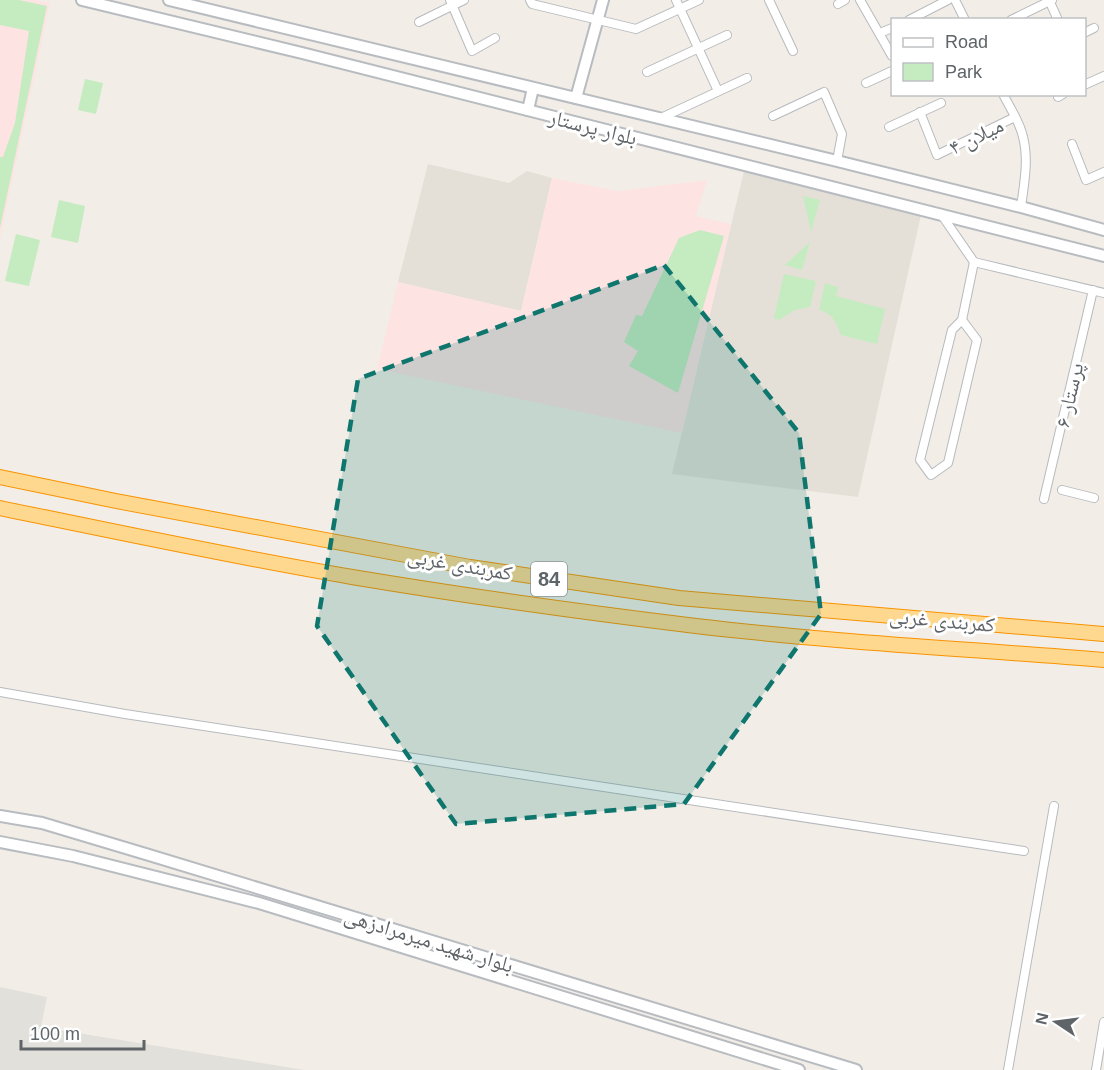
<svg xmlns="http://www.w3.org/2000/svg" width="1104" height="1070" viewBox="0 0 1104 1070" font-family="Arial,'Noto Naskh Arabic',sans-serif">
<rect width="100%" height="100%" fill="#f2eee7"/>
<polygon fill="#e2e0db" points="0,987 47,997 41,1027 305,1070 0,1070"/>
<g fill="#e4e0d7">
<polygon points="428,164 509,183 527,171 552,178 521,311 398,282"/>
<polygon points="744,171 921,215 858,497 672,474"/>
</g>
<g fill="#fee3e3">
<polygon points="0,0 34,0 50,3 0,238"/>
<polygon points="552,178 618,191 707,180 696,216 731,224 682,433 377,369 398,282 521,311"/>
</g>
<g fill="#c5ebc1">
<polygon points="0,0 19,0 47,6 0,228 0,157 3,157 15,123 29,31 0,25"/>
<polygon points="85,79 103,83 96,114 78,110"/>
<polygon points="803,196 820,200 811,232"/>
<polygon points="59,200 85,206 78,243 51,237"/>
<polygon points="700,230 724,236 678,393 629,366 638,351 624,342 636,315 642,316 679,238"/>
<polygon points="16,234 40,240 29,286 5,281"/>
<polygon points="810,242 802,270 785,265"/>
<polygon points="784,274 816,281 810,307 795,310 779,320 774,318"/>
<path d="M 825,283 L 838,287 L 836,296 L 885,309 L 877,344 L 841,335 C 836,323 833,313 819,310 Z"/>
</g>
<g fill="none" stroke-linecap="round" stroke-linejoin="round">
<g stroke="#b7babe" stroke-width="10">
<g id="street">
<polyline points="450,0 472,51 495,38"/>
<polyline points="530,0 532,4 636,29 699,0"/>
<polyline points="676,0 718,91"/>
<polyline points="769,0 793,51"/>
<polyline points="860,0 892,56"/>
<polyline points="955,0 965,20"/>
<polyline points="1049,0 1058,20"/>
<polyline points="838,4 845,0"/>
<polyline points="909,20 948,0"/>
<polyline points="1011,20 1052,0"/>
<polyline points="419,22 464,0"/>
<polyline points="880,33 892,28"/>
<polyline points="1084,33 1094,28"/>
<polyline points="647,72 727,35"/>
<polyline points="866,83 892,71"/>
<polyline points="1084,85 1104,76"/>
<path d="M 1003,94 C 1010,108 1020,122 1023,137 C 1029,160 1024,184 1021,207"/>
<polyline points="1058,97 1063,94"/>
<polyline points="920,112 937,155 1015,117"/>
<polyline points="773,116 824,92 842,134 837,161"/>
<polyline points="661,118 747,78"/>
<polyline points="889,127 941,103"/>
<polyline points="1072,144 1086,180 1104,172"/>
<polyline points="941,214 974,262 962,320"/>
<polyline points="974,262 1104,293"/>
<polygon points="962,320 977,340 948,463 931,475 920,460 952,330"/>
<polyline points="1062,490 1094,498"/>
<polyline points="1044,499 1093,290"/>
<polyline points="0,692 125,714 1024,851"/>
<polyline points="1008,1070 1054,806"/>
<polyline points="1096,1070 1104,1022"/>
</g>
</g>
<g stroke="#b8bcc1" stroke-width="14">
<g id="secondary">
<polyline points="82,0 302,53 1104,256"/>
<polyline points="169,0 837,161 1021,207 1104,230"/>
<polyline points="576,98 603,0"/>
<polyline points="528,110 533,88"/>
<polyline points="0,816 42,823 149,855 856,1070"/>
<polyline points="0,842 73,856 259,903 799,1070"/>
</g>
</g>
<g stroke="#f89300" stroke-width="16">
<g id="highway">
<polyline points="0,477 116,501 470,567 679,598 1104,634"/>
<path d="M 0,508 C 117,532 234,557 352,577 C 466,596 581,612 696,626 C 832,642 968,649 1104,660"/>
</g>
</g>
<use href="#street" stroke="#fff" stroke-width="8"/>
<use href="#secondary" stroke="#fff" stroke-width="10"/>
<use href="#highway" stroke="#ffd890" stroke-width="14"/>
</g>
<path fill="#0f766e" fill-opacity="0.2" stroke="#0f766e" stroke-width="4.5" stroke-dasharray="12 8" stroke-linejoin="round" d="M 664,265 L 799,433 L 821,614 L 684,804 L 456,824 L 317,626 L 358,379 Z"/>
<g text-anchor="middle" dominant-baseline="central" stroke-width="6" stroke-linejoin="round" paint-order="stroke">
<rect fill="#fff" stroke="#8e9295" stroke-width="1.5" x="531" y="562" width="36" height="34" rx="4.5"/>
<g font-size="20" font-weight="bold" fill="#5e6468">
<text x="549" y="579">84</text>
</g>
<g font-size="21" fill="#5e6468" stroke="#fff">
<text transform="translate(593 127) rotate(14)">بلوار پرستار</text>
<text transform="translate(976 136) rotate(-26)">میلان ۴</text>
<text transform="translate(1069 395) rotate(-77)">پرستار ۶</text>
<text transform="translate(460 564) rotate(10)">کمربندی غربی</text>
<text transform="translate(942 620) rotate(5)">کمربندی غربی</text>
<text transform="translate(429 940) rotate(17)">بلوار شهید میرمرادزهی</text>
</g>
</g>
<rect x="891" y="18" width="195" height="78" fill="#ffffff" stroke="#bfc1c3" stroke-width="1.5"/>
<rect x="903" y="38" width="30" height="9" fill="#ffffff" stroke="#bfc1c3" stroke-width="1.5"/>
<text x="945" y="48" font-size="18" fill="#5e6468">Road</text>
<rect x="903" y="63" width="30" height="18" fill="#c5ebc1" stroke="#bfc1c3" stroke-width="1.5"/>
<text x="945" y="78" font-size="18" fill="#5e6468">Park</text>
<g transform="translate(1056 1022) rotate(283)" stroke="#ffffff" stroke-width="4.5" paint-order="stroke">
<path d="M0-4.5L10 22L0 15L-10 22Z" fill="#5e6468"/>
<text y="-9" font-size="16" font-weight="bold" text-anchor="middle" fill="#5e6468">N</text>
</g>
<path d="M21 1040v9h123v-9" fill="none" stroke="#5e6468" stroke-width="3"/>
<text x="30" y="1040" font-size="18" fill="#5e6468" stroke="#ffffff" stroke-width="4.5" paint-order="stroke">100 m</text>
</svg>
